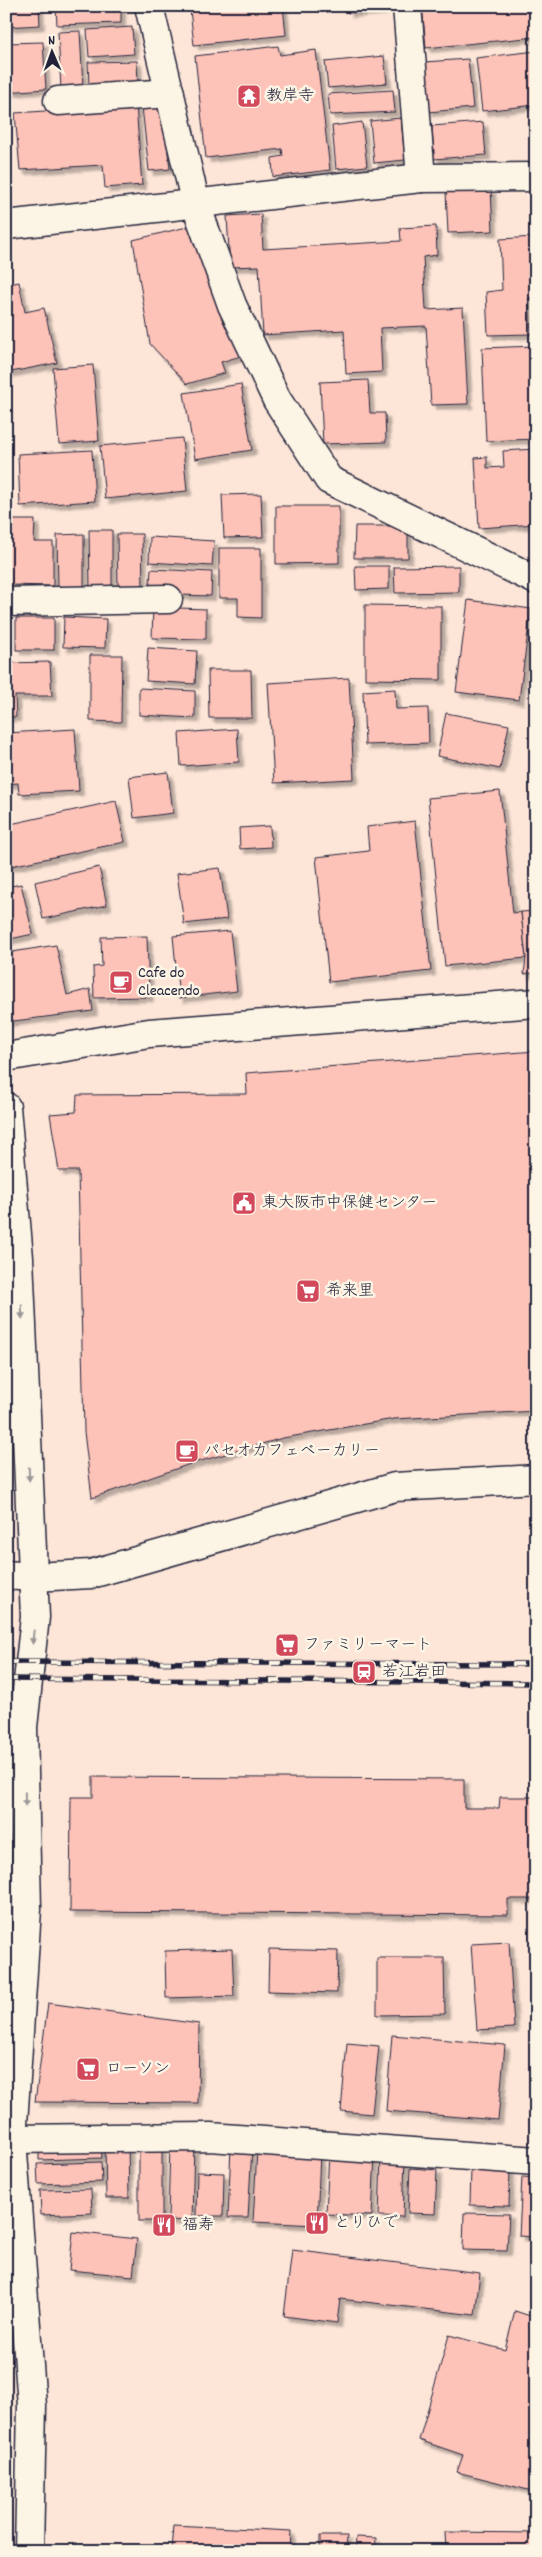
<svg xmlns="http://www.w3.org/2000/svg" width="542" height="2557" viewBox="0 0 542 2557" font-family="Dekko,'Klee One',sans-serif">
<defs>
<filter id="shadow"><feDropShadow dx="4.5" dy="4.5" stdDeviation="1" flood-color="#0004"/></filter>
</defs>
<rect width="100%" height="100%" fill="#fde6d8"/>
<filter id="ink" filterUnits="userSpaceOnUse"><feTurbulence type="fractalNoise" baseFrequency=".02" numOctaves="2"/><feDisplacementMap in="SourceGraphic" scale="10" xChannelSelector="R" yChannelSelector="G"/><feConvolveMatrix kernelMatrix="1 2 1 2 8 2 1 2 1" color-interpolation-filters="sRGB"/></filter>
<g filter="url(#ink)">
<g fill="#fec3b8" stroke="#22223b" filter="url(#shadow)">
<polygon points="6,6 39,6 40,25 6,27"/>
<polygon points="56,6 121,6 121,23 57,25"/>
<polygon points="227,6 283,6 286,35 194,45 190,10"/>
<polygon points="347,6 383,6 383,10 348,13"/>
<polygon points="422,6 536,6 536,37 426,48"/>
<polygon points="132,27 134,54 89,57 87,30"/>
<polygon points="80,31 83,88 61,89 58,32"/>
<polygon points="43,42 46,89 6,92 6,43"/>
<polygon points="278,46 280,55 316,50 330,170 273,177 272,158 283,156 282,149 206,158 195,56"/>
<polygon points="536,51 536,105 482,111 476,58"/>
<polygon points="384,56 387,83 328,88 325,62"/>
<polygon points="468,59 473,108 428,112 424,62"/>
<polygon points="137,61 138,84 89,86 88,62"/>
<polygon points="393,90 395,112 330,115 328,94"/>
<polygon points="136,105 142,185 105,188 103,165 20,170 15,113"/>
<polygon points="162,105 170,169 149,171 142,107"/>
<polygon points="401,118 405,160 374,163 370,121"/>
<polygon points="362,122 367,166 336,169 332,126"/>
<polygon points="483,122 486,155 434,159 432,126"/>
<polygon points="491,189 493,231 448,233 446,191"/>
<polygon points="261,214 263,249 401,241 400,228 436,226 437,255 423,257 426,310 463,308 468,404 431,405 426,326 380,328 382,372 346,374 344,330 263,335 259,266 230,267 227,216"/>
<polygon points="195,225 241,356 221,362 225,373 187,384 150,344 133,240"/>
<polygon points="536,237 536,297 529,298 531,334 488,335 486,292 502,290 500,239"/>
<polygon points="19,282 25,312 44,308 57,363 6,373 6,285"/>
<polygon points="536,346 536,439 486,441 482,348"/>
<polygon points="93,365 99,441 59,444 53,368"/>
<polygon points="368,380 370,413 385,413 386,442 323,444 320,382"/>
<polygon points="241,384 252,450 195,459 184,393"/>
<polygon points="182,438 187,491 105,499 100,446"/>
<polygon points="536,449 536,524 479,528 475,458 487,457 487,468 504,467 503,451"/>
<polygon points="92,450 95,501 20,506 18,454"/>
<polygon points="261,494 263,537 224,538 222,495"/>
<polygon points="276,506 339,506 339,563 276,564"/>
<polygon points="8,520 35,520 34,542 53,542 53,586 8,585"/>
<polygon points="355,526 408,526 408,558 354,558"/>
<polygon points="89,530 112,530 112,590 90,590"/>
<polygon points="84,534 84,589 58,589 57,535"/>
<polygon points="117,534 142,534 143,590 118,590"/>
<polygon points="150,537 214,541 212,566 149,562"/>
<polygon points="219,548 261,548 261,618 238,617 238,598 219,598"/>
<polygon points="355,566 389,566 389,589 356,590"/>
<polygon points="459,566 459,592 395,593 394,567"/>
<polygon points="151,569 212,572 211,596 149,594"/>
<polygon points="468,600 531,609 519,700 456,692"/>
<polygon points="365,605 441,606 441,680 365,679"/>
<polygon points="153,607 206,609 206,639 152,638"/>
<polygon points="64,617 106,619 105,648 63,647"/>
<rect x="16" y="618" width="38" height="32"/>
<polygon points="148,648 197,651 195,684 146,681"/>
<polygon points="90,655 122,655 121,722 90,721"/>
<polygon points="50,662 52,696 15,696 16,717 6,717 6,663"/>
<polygon points="208,670 251,670 252,718 209,718"/>
<polygon points="349,678 354,779 274,783 268,683"/>
<polygon points="139,688 195,691 195,718 139,715"/>
<polygon points="395,689 396,709 428,708 429,743 365,745 363,691"/>
<polygon points="446,713 509,725 500,769 437,756"/>
<polygon points="75,729 79,791 19,794 18,783 6,784 6,733"/>
<polygon points="237,729 239,762 181,766 179,733"/>
<polygon points="168,772 173,813 134,818 129,777"/>
<polygon points="500,791 513,913 521,912 526,958 445,966 428,798"/>
<polygon points="116,801 125,842 6,867 6,825"/>
<polygon points="415,821 431,971 329,982 316,857 369,851 367,827"/>
<polygon points="270,826 271,847 240,849 239,828"/>
<polygon points="99,867 107,905 43,919 35,882"/>
<polygon points="220,868 227,919 184,924 177,873"/>
<polygon points="21,884 33,934 6,940 6,887"/>
<polygon points="536,911 536,973 524,974 526,958 521,912"/>
<polygon points="230,931 237,991 179,998 173,936"/>
<polygon points="147,936 149,997 94,998 93,967 102,966 101,937"/>
<polygon points="56,945 67,995 90,989 93,1011 6,1022 6,953"/>
<polygon points="536,1051 536,1411 394,1419 283,1438 190,1464 92,1498 84,1432 78,1171 59,1171 50,1114 76,1112 77,1095 247,1094 246,1073"/>
<polygon points="6,1767 10,1767 8,1823 6,1823"/>
<polygon points="93,1777 464,1779 464,1808 499,1808 500,1797 536,1797 536,1899 508,1899 508,1915 70,1912 71,1797 93,1797"/>
<polygon points="509,1942 514,2028 477,2030 471,1944"/>
<polygon points="232,1949 234,1996 166,1998 165,1951"/>
<polygon points="269,1949 338,1951 337,1993 268,1991"/>
<polygon points="377,1958 444,1958 445,2014 377,2015"/>
<polygon points="48,2003 199,2024 198,2103 35,2102"/>
<polygon points="392,2035 505,2045 498,2120 386,2111"/>
<polygon points="347,2043 379,2046 372,2114 341,2111"/>
<polygon points="101,2143 102,2158 39,2160 39,2145"/>
<polygon points="128,2144 129,2198 106,2198 105,2145"/>
<rect x="139" y="2144" width="23" height="77"/>
<polygon points="170,2144 194,2144 192,2221 168,2220"/>
<polygon points="231,2146 252,2147 248,2218 228,2218"/>
<polygon points="257,2150 320,2152 317,2225 253,2222"/>
<polygon points="329,2151 375,2154 372,2216 326,2214"/>
<polygon points="381,2155 405,2156 403,2217 379,2216"/>
<polygon points="101,2162 102,2182 38,2184 37,2164"/>
<polygon points="410,2168 437,2170 435,2214 408,2213"/>
<polygon points="471,2168 510,2169 509,2206 470,2205"/>
<polygon points="197,2172 224,2173 223,2216 196,2216"/>
<polygon points="522,2177 536,2178 536,2237 519,2236"/>
<polygon points="91,2189 92,2213 41,2215 40,2190"/>
<polygon points="464,2213 509,2214 507,2251 463,2250"/>
<polygon points="73,2232 137,2239 133,2276 69,2270"/>
<polygon points="292,2250 480,2273 475,2315 340,2299 337,2323 284,2316"/>
<polygon points="515,2311 536,2318 536,2492 457,2472 463,2455 419,2440 449,2335 505,2350"/>
<polygon points="6,2401 8,2487 6,2487"/>
<polygon points="173,2525 291,2531 290,2551 171,2551"/>
<polygon points="445,2532 536,2533 536,2551 446,2551"/>
<polygon points="320,2536 347,2536 346,2551 320,2551"/>
<polygon points="356,2537 376,2538 375,2551 355,2551"/>
</g>
<g fill="none" stroke-linecap="round" stroke-linejoin="round">
<g stroke="#22223b" stroke-width="31">
<g id="minor">
<polyline points="149,6 196,205 232,305 277,400 329,480 536,580"/>
<polyline points="407,6 421,178"/>
<polyline points="58,101 170,93"/>
<polyline points="6,225 421,178 536,177"/>
<polyline points="6,602 168,599"/>
<polyline points="6,1057 149,1033 536,1003"/>
<polyline points="6,1107 19,1258 35,1617 23,1727 27,1909 12,2139 32,2406 29,2551"/>
<polyline points="6,1575 33,1577 91,1574 395,1487 536,1479"/>
<polyline points="6,2139 210,2137 536,2161"/>
</g>
</g>
<use href="#minor" stroke="#fcf5e5" stroke-width="28"/>
<g stroke="#22223b" stroke-width="5.5">
<g id="rail">
<polyline points="6,1662 536,1664"/>
<polyline points="6,1679 536,1683"/>
</g>
</g>
<use href="#rail" stroke="#fcf5e5" stroke-width="4" stroke-dasharray="11" stroke-linecap="butt"/>
</g>
<defs><path id="oneway-solid" d="M-6-.8H1V-3.2L6.5 0L1 3.2V.8H-6Z" transform="scale(1.25)"/></defs>
<g fill="#9a9698">
<use href="#oneway-solid" transform="translate(22 1312) rotate(88)"/>
<use href="#oneway-solid" transform="translate(29 1474) rotate(88)"/>
<use href="#oneway-solid" transform="translate(33 1637) rotate(96)"/>
<use href="#oneway-solid" transform="translate(25 1799) rotate(89)"/>
</g>
</g>
<defs>
<g id="temple-square" transform="scale(1.25)"><rect x="-9" y="-9" width="18" height="18" rx="4" fill="#d1495b" stroke="#fcf5e5"/><path d="M0-6L5-2H3V0L6.5 2.5H4V6H1.5V3h-3V6H-4V2.5H-6.5L-3 0V-2H-5Z" fill="#fff"/></g>
<g id="cafe-square" transform="scale(1.25)"><rect x="-9" y="-9" width="18" height="18" rx="4" fill="#d1495b" stroke="#fcf5e5"/><path d="M-5.5-4.5H6V0H3Q3 3.5 0 3.5H-2.5Q-5.5 3.5-5.5 0ZM3-3.2v2h1.7v-2ZM-6 4.5H4V6H-6Z" fill="#fff"/></g>
<g id="civic-square" transform="scale(1.25)"><rect x="-9" y="-9" width="18" height="18" rx="4" fill="#d1495b" stroke="#fcf5e5"/><path d="M-.6-6.5H3V-4.5H.6V-3L4-1V1h2V6H-6V1h2V-1L-.6-3ZM-1.2 2.5V6h2.4V2.5Z" fill="#fff"/></g>
<g id="supermarket-square" transform="scale(1.25)"><rect x="-9" y="-9" width="18" height="18" rx="4" fill="#d1495b" stroke="#fcf5e5"/><path d="M-6-5.5h2.5l.6 2H6L4.5 2H-2.5L-4.4-4H-6ZM-1.5 3.2a1.3 1.3 0 1 0 .1 0ZM3 3.2a1.3 1.3 0 1 0 .1 0Z" fill="#fff"/></g>
<g id="station-square" transform="scale(1.25)"><rect x="-9" y="-9" width="18" height="18" rx="4" fill="#d1495b" stroke="#fcf5e5"/><path d="M-3-6H3Q5-6 5-4V2Q5 4 3 4L4.5 6H3L1.5 4h-3L-3 6H-4.5L-3 4Q-5 4-5 2V-4Q-5-6-3-6ZM-3.5-4v3h7v-3ZM-3.5 1v1.5H-2V1ZM2 1v1.5H3.5V1Z" fill="#fff"/></g>
<g id="restaurant-square" transform="scale(1.25)"><rect x="-9" y="-9" width="18" height="18" rx="4" fill="#d1495b" stroke="#fcf5e5"/><path d="M-5-6h1v4h1v-4h1v4h1v-4h1v5L-1.5 .5V6h-2V.5L-5-1ZM5-6V6H3V1.5H1.5Q1.5-4 5-6Z" fill="#fff"/></g>
</defs>
<g fill-rule="evenodd">
<use href="#temple-square" x="249" y="96"/>
<use href="#cafe-square" x="121" y="982"/>
<use href="#civic-square" x="244" y="1203"/>
<use href="#supermarket-square" x="308" y="1291"/>
<use href="#cafe-square" x="187" y="1451"/>
<use href="#supermarket-square" x="287" y="1645"/>
<use href="#station-square" x="364" y="1672"/>
<use href="#supermarket-square" x="88" y="2069"/>
<use href="#restaurant-square" x="317" y="2223"/>
<use href="#restaurant-square" x="164" y="2225"/>
</g>
<g text-anchor="middle" dominant-baseline="central" stroke-width="5" stroke-linejoin="round" paint-order="stroke">
<g font-size="16" fill="#22223b" stroke="#fcf5e5" text-anchor="start">
<text x="266" y="96">教岸寺</text>
<text x="138" y="973">Cafe do<tspan x="138" dy="18">Cleacendo</tspan></text>
<text x="262" y="1203">東大阪市中保健センター</text>
<text x="326" y="1291">希来里</text>
<text x="204" y="1451">パセオカフェベーカリー</text>
<text x="304" y="1645">ファミリーマート</text>
<text x="382" y="1672">若江岩田</text>
<text x="106" y="2069">ローソン</text>
<text x="334" y="2223">とりひで</text>
<text x="182" y="2225">福寿</text>
</g>
</g>
<rect width="542" height="2557" fill="none" stroke="#fcf5e5" stroke-width="25"/>
<rect x="12" y="12" width="517" height="2532" fill="none" stroke="#22223b" stroke-width="2" filter="url(#ink)"/>
<g transform="translate(52 52) rotate(358)" stroke="#fcf5e5" stroke-width="4" paint-order="stroke">
<path d="M0-4L9 19L0 12L-9 19Z" fill="#22223b"/>
<text y="-8" font-size="14" font-weight="bold" text-anchor="middle" fill="#22223b">N</text>
</g>
</svg>
